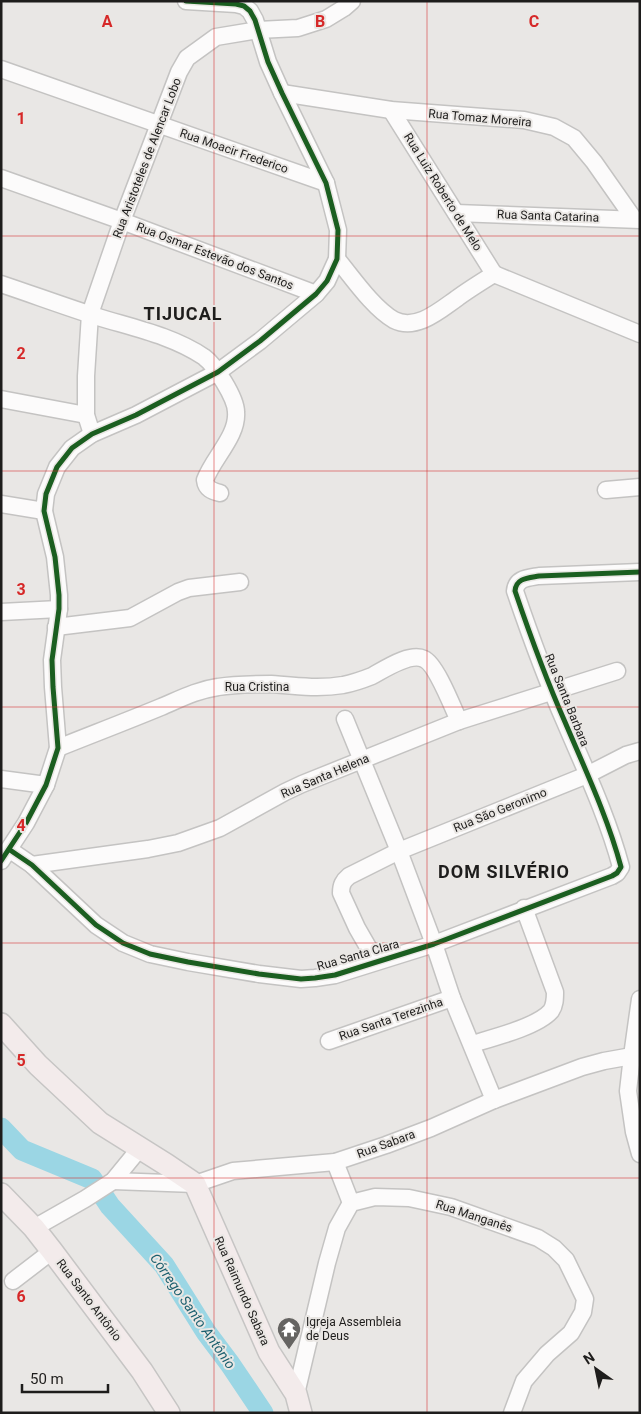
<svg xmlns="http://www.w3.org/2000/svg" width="641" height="1414" viewBox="0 0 641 1414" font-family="Roboto,sans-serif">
<rect width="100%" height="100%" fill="#e9e7e5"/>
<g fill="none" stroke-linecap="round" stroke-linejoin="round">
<polyline stroke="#9bd6e4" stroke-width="21" points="1,1128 22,1150 92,1179 110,1206 164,1265 206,1332 230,1364 263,1413"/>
<g stroke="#c4c3c2" stroke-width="19">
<g id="minor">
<polyline points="1,69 326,183"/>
<polyline points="282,93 391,110 524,120 554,127 574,138 594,162 634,219"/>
<polyline points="391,110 494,274"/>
<polyline points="1,178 122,221 316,294"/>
<polyline points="456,213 640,220"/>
<path d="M 337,259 C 352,277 373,308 394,320 C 416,331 439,311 456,299 C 468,290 481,282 494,274"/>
<polyline points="494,274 640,334"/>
<path d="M 1,284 C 34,295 66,307 98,317 C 134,328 173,336 204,357 C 215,365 236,398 236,412 C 238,436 213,458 205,480 C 206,489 212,491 220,493"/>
<polyline points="1,399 86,415"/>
<polyline points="92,434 86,415 86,376 90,314 122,221 179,72 187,58 216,37 258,30 298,28 326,19 344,8 352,1"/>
<polyline points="606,490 640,487"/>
<polyline points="1,504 44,511"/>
<polyline points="1,612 59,609"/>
<polyline points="56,627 130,618 178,592 189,588 240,582"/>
<polyline points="345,719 399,851 434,944 452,998 494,1100"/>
<path d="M 58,748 C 93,734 127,721 161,707 C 180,699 197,690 218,687 C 235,684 253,684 271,684 C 295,686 319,689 343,685 C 353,683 362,680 372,676 C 385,669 410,652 424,659 C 436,664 453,708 459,721"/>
<polyline points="1,779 46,785"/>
<path d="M 10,850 L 32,865 L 96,925 L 123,943 L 150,954 L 188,962 L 259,974 L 301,979 L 315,978 L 335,975 L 434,944 L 612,876 L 617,873 L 621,867 C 608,818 585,769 565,722 C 546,679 530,635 515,591 C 516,578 528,578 539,576 L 640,572"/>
<polyline points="1,861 26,823 46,785 58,748 53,687 52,660 59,609 59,595 55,557 44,511 46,494 57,467 72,448 92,434 136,415 218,372 260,341 316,294 327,281 337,259 338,230 326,183 282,93 268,62 255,20 250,11 244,6 236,4 186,1"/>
<polyline points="32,865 148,849 178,843 220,828 285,792 302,784 459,721 617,671"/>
<path d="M 376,961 L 357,928 L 341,893 C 341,885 343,881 349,876 L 399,851 L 587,775 L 626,755 L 640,751"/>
<polyline points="640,999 632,1056 628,1091 634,1132 640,1154"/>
<polyline points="329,1041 452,998"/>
<path d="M 472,1044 C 492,1038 537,1027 551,1011 C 555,1005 555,999 555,992 L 524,908"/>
<polyline points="335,1162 351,1203"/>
<polyline points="113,1181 195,1184 233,1171 335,1162 386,1145 431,1128 494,1100 582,1067 604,1061 632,1056"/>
<polyline points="34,1228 85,1199 113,1181 140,1148"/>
<polyline points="13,1281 52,1251"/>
<polyline points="296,1394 327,1263 337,1228 351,1203 375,1197 409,1198 451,1207 538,1238 554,1248 566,1260 585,1299 583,1312 571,1333 547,1354 524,1381 512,1413"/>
</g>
</g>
<g stroke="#c6c5c4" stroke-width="24">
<g id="major">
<polyline points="1,1024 38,1065 100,1123 167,1165 195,1184 269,1352 296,1394 301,1413"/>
<polyline points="1,1194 34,1228 52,1251 142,1371 169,1413"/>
</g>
</g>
<use href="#minor" stroke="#fcfbfb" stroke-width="16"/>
<use href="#major" stroke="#f3ebeb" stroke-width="21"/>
<g stroke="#eae7e4" stroke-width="8">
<g id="cycleway">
<path d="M 10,850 L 32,865 L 96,925 L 123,943 L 150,954 L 188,962 L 259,974 L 301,979 L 315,978 L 335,975 L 434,944 L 612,876 L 617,873 L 621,867 C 608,818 585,769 565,722 C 546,679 530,635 515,591 C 516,578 528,578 539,576 L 640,572"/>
<polyline points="1,861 26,823 46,785 58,748 53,687 52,660 59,609 59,595 55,557 44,511 46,494 57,467 72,448 92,434 136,415 218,372 260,341 316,294 327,281 337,259 338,230 326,183 282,93 268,62 255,20 250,11 244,6 236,4 186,1"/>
</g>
</g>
<use href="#cycleway" stroke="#1b5e20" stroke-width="5"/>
</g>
<path fill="none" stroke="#d62828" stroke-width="1" stroke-opacity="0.55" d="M 214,1 L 214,1413M 427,1 L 427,1413M 1,236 L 640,236M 1,471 L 640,471M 1,707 L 640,707M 1,943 L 640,943M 1,1178 L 640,1178"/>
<defs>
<g id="temple-pin" transform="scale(1.25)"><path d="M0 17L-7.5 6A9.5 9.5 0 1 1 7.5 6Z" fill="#656462" stroke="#eae7e4"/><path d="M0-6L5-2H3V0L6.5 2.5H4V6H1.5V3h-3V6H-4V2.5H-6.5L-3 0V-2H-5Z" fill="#fff"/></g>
</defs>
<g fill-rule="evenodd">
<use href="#temple-pin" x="289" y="1329"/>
</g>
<g text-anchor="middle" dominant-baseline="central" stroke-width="4" stroke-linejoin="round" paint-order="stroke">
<g font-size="12" fill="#1e1d1c" stroke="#eae7e4">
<text transform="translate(480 118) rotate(5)">Rua Tomaz Moreira</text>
<text transform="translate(234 151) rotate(19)">Rua Moacir Frederico</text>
<text transform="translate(147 158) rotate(-69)">Rua Aristoteles de Alencar Lobo</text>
<text transform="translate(443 192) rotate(58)">Rua Luiz Roberto de Melo</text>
<text transform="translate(548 216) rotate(2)">Rua Santa Catarina</text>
<text transform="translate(215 256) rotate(21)">Rua Osmar Estevão dos Santos</text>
<text x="257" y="687">Rua Cristina</text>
<text transform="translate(567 700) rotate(68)">Rua Santa Barbara</text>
<text transform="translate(325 776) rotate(-23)">Rua Santa Helena</text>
<text transform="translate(500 810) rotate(-22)">Rua São Geronimo</text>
<text transform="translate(358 955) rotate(-16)">Rua Santa Clara</text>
<text transform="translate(391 1019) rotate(-19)">Rua Santa Terezinha</text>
<text transform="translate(386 1144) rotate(-20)">Rua Sabara</text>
<text transform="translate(474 1216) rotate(18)">Rua Manganês</text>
<text transform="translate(242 1291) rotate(66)">Rua Raimundo Sabara</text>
<text transform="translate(89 1300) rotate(53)">Rua Santo Antônio</text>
</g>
<g font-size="12" fill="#1e1d1c" stroke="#eae7e4" text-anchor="start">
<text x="306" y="1322">Igreja Assembleia<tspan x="306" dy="14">de Deus</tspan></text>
</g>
<g font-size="14" font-style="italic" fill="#1a5f6e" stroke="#eae7e4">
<text transform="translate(193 1311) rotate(55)">Córrego Santo Antônio</text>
</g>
<g font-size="18" font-weight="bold" letter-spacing="1" fill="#1e1d1c" stroke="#eae7e4">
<text x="183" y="313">TIJUCAL</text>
<text x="504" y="871">DOM SILVÉRIO</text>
</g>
</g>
<g font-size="16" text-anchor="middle" font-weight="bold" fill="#d62828" stroke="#eae7e4" stroke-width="4" stroke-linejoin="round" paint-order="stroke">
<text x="107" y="27">A</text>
<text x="320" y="27">B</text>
<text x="534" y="27">C</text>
<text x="21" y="124">1</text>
<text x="21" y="359">2</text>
<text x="21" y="595">3</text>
<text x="21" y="831">4</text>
<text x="21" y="1066">5</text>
<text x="21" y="1302">6</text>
</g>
<rect width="641" height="1414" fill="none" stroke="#1e1d1c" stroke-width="5"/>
<g transform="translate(596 1369) rotate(327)" stroke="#eae7e4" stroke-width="4" paint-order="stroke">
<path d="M0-4L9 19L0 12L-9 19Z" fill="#1e1d1c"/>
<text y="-8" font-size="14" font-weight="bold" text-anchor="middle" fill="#1e1d1c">N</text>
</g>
<path d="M22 1384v8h86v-8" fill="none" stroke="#1e1d1c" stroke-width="2.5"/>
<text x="30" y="1384" font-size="15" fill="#1e1d1c" stroke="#eae7e4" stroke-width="4" paint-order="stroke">50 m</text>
</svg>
